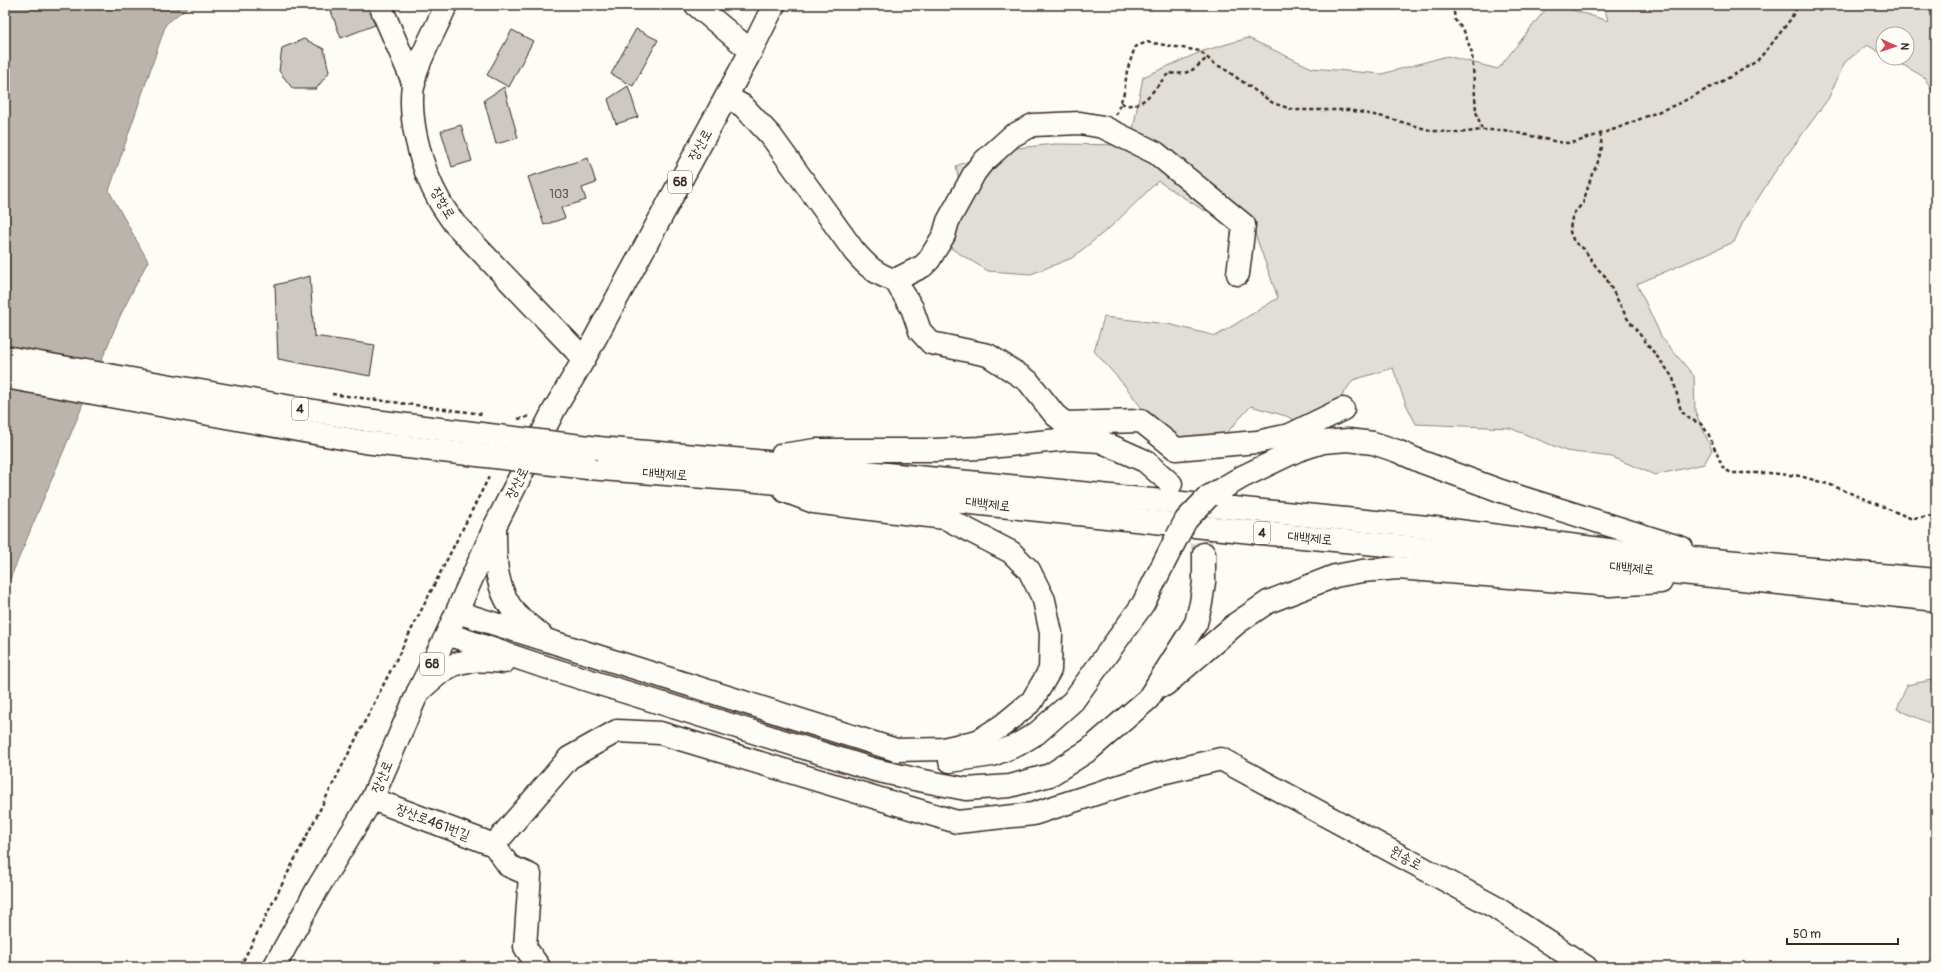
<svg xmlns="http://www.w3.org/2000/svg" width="1941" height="972" viewBox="0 0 1941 972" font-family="Pangolin,'Poor Story',sans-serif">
<rect width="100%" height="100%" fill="#fdfcf7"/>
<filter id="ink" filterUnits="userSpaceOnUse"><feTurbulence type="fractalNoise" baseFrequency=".025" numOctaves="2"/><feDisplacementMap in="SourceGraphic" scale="8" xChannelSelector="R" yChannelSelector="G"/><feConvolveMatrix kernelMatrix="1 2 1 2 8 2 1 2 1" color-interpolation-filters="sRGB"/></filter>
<g filter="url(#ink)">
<g fill="#e1ded7" stroke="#8e847a">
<polygon points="1549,5 1557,5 1608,21 1604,5 1936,5 1936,96 1924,77 1891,58 1907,58 1907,34 1883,34 1883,54 1867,45 1845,62 1828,99 1774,173 1743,222 1734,242 1637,284 1662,338 1694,376 1695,411 1712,450 1704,464 1655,475 1612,457 1566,451 1510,428 1416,424 1405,402 1393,368 1353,380 1317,432 1286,416 1251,406 1211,450 1155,426 1126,387 1094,351 1104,317 1168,324 1216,336 1278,298 1249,217 1203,210 1158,181 1113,225 1072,258 1031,274 988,271 952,249 949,224 964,209 956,166 998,150 1055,144 1130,145 1143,77 1203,51 1248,38 1312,68 1382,74 1447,56 1498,69"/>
<polygon points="1936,679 1936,726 1897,709 1907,685"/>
</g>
<polygon fill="#bbb4ad" stroke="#887d74" points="5,5 190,5 166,24 109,191 148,261 120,316 5,591"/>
<g fill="#cdc8c2" stroke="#3b2a1e">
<polygon points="347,5 368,5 375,25 341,38 331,11"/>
<polygon points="636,29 658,40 633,86 611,74"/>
<polygon points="512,30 533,41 509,87 487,75"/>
<polygon points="304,39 324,49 329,72 316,89 293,89 279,71 282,48"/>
<polygon points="628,86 638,117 616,124 608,99"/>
<polygon points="504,87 518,138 496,144 484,100"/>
<polygon points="461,125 472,161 452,167 441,131"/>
<polygon points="588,158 596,183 582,188 586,200 561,208 565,218 544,225 528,177"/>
<polygon points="310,276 314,336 375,345 370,376 278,359 275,285"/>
</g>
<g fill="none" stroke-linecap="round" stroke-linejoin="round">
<polyline stroke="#d6d2cc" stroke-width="22" stroke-dasharray="22 11" stroke-linecap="butt" points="1189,511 1196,522 1204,554"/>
<g stroke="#3b2a1e" stroke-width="25">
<g id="minor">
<polyline points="380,5 414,84"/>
<path d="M 446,5 C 437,27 424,49 416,72 C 404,110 421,169 440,202 C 444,209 449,216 454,223 L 584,359"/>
<polyline points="696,5 751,51"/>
<path d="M 727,97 L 743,106 L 771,136 L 854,251 C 866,265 876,275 895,280 L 923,266 L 929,260 L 944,235 L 948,221 L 975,172 L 982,163 L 1012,136 L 1033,125 L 1080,123 L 1103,127 L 1156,153 L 1244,225 L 1238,274"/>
<polyline points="895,280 912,308 920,331 931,343 988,355 1028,381 1055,415 1065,423 1141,421 1176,449 1257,442 1290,435 1343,409"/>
<polyline points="372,799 494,845"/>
<polyline points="494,845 569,758 617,731 660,733 957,822 1033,814 1157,774 1221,759 1495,907 1586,967"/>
<polyline points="494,845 509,866 530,875 525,947 539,967"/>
</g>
</g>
<g stroke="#3b2a1e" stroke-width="25">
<polyline id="major" points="274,967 319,886 372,799 418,692 447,634 495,526 554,410 584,359 751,51 774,5"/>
</g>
<g stroke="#3b2a1e" stroke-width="25">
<g id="highway">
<polyline points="598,448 745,460 1427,527 1625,552 1936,580"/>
<polyline points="782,455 816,450 935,450 979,448 1069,439 1100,441 1145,461 1171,484"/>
<polyline points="588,468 758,481 1281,535 1723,577 1936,600"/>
<polyline points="1208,497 1242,477 1298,450 1323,442 1348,440 1373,443 1397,451 1422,462 1501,491 1682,548"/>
<path d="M 495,526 C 495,557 494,590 517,615 C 524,622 533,628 541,635"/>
<polyline points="457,612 896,750 943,749 978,741 1003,725 1032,701 1050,670 1051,633 1044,600 1029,570 1011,552 945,518 814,502 785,491"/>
<polyline points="447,634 536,664 875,770 919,780 966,789 1010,786 1050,775 1089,750 1148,699 1196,623 1201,603 1204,582 1204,554"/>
<polyline points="1165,685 1237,623 1268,602 1335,576 1362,571 1398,568 1610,585 1661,582"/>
<path d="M 418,692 C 452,661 457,658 504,662"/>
<polyline points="950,761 992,755 1017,745 1037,733 1073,701 1143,604 1177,537"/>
</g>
</g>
<g stroke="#3b2a1e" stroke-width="2.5" stroke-dasharray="4 3" stroke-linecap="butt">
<polyline points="1453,5 1455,20 1464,31 1472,53 1476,111 1482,130"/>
<path d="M 1121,103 C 1143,113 1155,86 1169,73 C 1189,75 1192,71 1207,58"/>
<polyline points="1116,115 1124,93 1127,71 1135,47 1147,42 1200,51 1213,63 1223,68 1273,103 1294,110 1349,110 1384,117 1433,131 1458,133 1482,130 1504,130 1558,142 1567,143 1576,142 1615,129 1680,103 1732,76 1757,61 1770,46 1790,20 1798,5"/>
<polyline points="1600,133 1602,147 1597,165 1592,174 1583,203 1574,213 1571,221 1570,232 1574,242 1584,249 1597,268 1605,276 1627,318 1666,368 1673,378 1681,411 1690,419 1701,424 1708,433 1723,468 1731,473 1769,473 1800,476 1831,485 1910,518 1936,516"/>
<polyline points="332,394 482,414"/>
<polyline points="518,419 531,416"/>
<polyline points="240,967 490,475"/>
</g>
<use href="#minor" stroke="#fdfcf7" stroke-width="22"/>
<use href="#major" stroke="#fdfcf7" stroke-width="22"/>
<use href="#highway" stroke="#fdfcf7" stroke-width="22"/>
<g stroke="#3b2a1e" stroke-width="25" stroke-linecap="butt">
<g id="highway-bridge">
<polyline points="5,357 366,420 598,448"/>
<polyline points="5,377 364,442 588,468"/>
<polyline points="1177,537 1186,520 1208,497"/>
</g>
</g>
<use href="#highway-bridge" stroke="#fdfcf7" stroke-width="22"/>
</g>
</g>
<g text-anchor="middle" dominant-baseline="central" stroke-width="4" stroke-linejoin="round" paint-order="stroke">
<g font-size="12" fill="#605247">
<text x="559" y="194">103</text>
</g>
<g fill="#fdfcf7" stroke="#75695f" stroke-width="1">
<rect x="668" y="171" width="24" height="22" rx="3"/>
<rect x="292" y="398" width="16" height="22" rx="3"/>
<rect x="1254" y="522" width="16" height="22" rx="3"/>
<rect x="420" y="653" width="24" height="22" rx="3"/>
</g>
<g font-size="13" font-weight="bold" fill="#3b2a1e">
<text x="680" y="182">68</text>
<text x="300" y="409">4</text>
<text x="1262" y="533">4</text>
<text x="432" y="664">68</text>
</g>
<g font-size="14" fill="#3b2a1e" stroke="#fdfcf7">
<text transform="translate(700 145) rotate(-61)">장산로</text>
<text transform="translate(443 203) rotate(60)">장항로</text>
<text transform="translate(665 474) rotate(4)">대백제로</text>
<text transform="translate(517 483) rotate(-63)">장산로</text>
<text transform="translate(988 504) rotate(6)">대백제로</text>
<text transform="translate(1310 538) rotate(5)">대백제로</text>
<text transform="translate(1632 568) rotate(5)">대백제로</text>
<text transform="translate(382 777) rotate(-67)">장산로</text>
<text transform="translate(433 822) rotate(21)">장산로461번길</text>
<text transform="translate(1406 858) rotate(29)">원송로</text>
</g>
</g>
<rect width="1941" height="972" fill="none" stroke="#fdfcf7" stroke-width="20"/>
<rect x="10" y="10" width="1921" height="952" fill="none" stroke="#3b2a1e" stroke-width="1.5" filter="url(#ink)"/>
<g transform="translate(1895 46) rotate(93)"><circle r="19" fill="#fdfcf7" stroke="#afa8a0"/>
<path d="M0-3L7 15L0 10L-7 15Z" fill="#d1495b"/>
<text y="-6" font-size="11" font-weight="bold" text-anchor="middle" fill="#3b2a1e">N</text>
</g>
<path d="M1787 938v6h111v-6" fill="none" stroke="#3b2a1e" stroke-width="2"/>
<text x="1793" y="938" font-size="12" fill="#3b2a1e" stroke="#fdfcf7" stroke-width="3" paint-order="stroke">50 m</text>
</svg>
